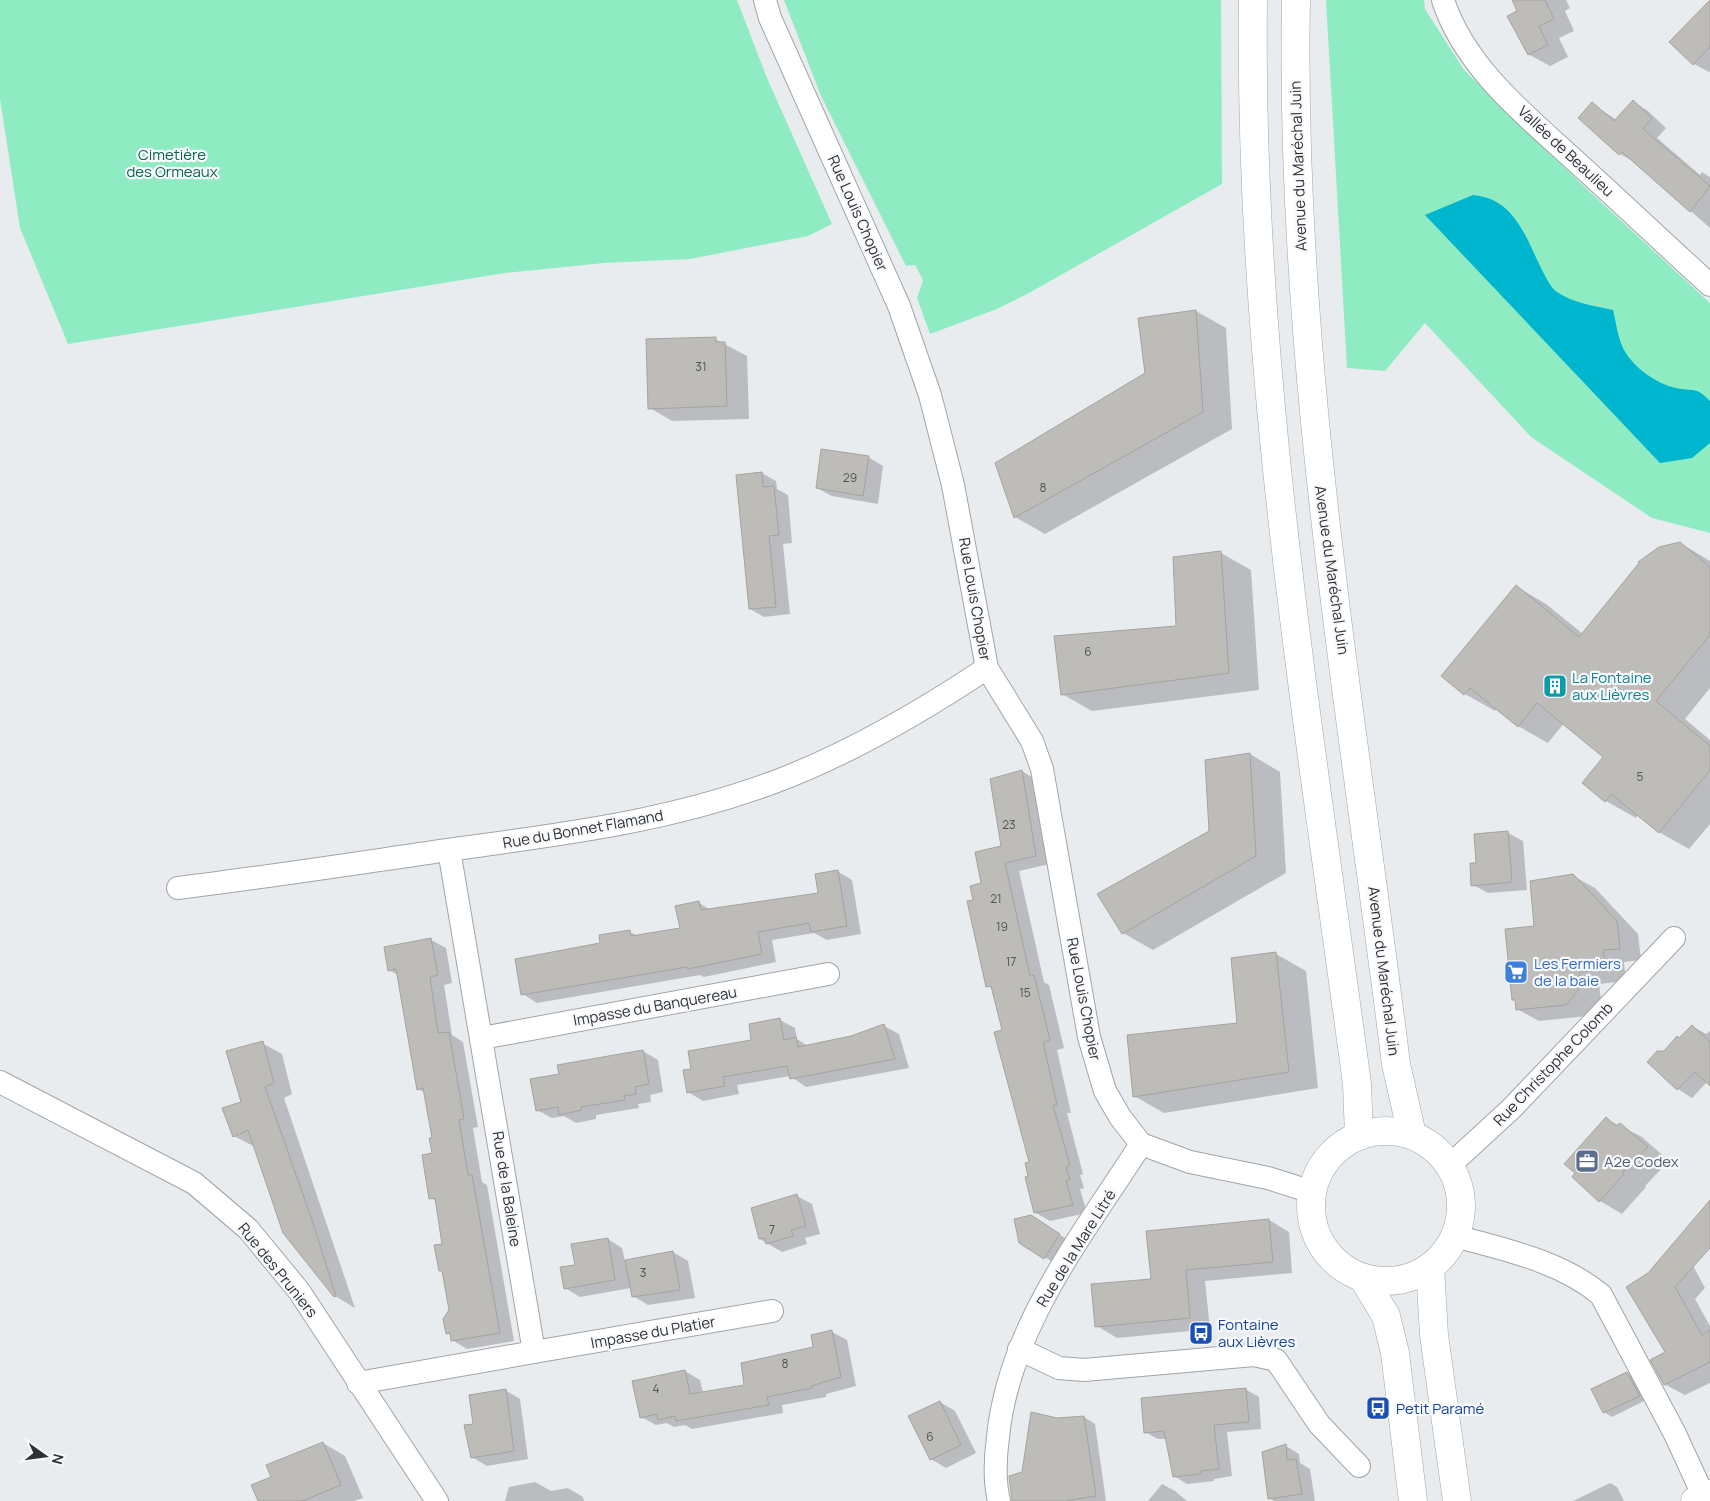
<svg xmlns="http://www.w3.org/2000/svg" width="1710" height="1501" viewBox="0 0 1710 1501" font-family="Manrope,sans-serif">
<rect width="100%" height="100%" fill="#e9ecef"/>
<g fill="#8fecc2">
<polygon points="0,0 737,0 767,78 832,224 808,236 690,259 604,263 505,273 68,344 20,228 0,99"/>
<polygon points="784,0 1221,0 1222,184 1029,293 997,309 930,334 917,298 923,280 915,265 906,266 821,96"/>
<polygon points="1326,0 1424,0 1425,9 1464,70 1592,194 1710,303 1710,533 1652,518 1531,437 1425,323 1385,371 1347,368"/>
</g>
<path fill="#00b5ce" d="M 1473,195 C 1515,199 1525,236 1542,270 C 1546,277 1550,287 1557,292 C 1573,303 1595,306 1613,310 C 1616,322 1618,339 1624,350 C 1634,368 1657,384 1676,388 C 1695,392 1695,386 1710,401 L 1710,443 L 1692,458 L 1660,463 L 1425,215 Z"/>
<g fill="#0003">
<polygon points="1513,0 1566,0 1570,8 1565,11 1574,31 1559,38 1568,57 1550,66 1528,54 1519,11"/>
<polygon points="1710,1 1710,71 1709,72 1694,64"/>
<polygon points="1633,102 1648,111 1666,128 1657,138 1700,175 1702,172 1710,177 1710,228 1635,162 1620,154 1592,104 1617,120"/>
<polygon points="1196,311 1226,328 1232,429 1045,534 1015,517 996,464 1147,374"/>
<polygon points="715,339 747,356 749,419 672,421 650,408"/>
<polygon points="868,457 883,466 878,504 832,496 817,488"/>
<polygon points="762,473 776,481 777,489 788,495 792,543 783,544 790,614 764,617 750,609"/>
<polygon points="1680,543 1710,561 1710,688 1685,719 1710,740 1710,824 1689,849 1659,832 1638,815 1636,818 1606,801 1605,757 1564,723 1548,743 1518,726 1497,708 1495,711 1465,694 1443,676 1517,587 1546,604 1583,634"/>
<polygon points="1221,553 1251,570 1259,690 1092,711 1062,694 1177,627 1174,558"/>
<polygon points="1250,754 1280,772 1286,873 1153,950 1123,933 1210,832"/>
<polygon points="1022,771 1036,780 1050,864 1019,871 1044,982 1049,985 1064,1048 1057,1050 1071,1113 1067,1113 1083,1174 1080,1175 1084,1188 1080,1189 1087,1213 1050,1221 1036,1213 1030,1177 1030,1163 1003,1031 993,989 988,986 974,901 1002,847"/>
<polygon points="1508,833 1523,841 1527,890 1488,893 1473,885 1477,864"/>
<polygon points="837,871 852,880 861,934 827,940 814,933 772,940 776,962 704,977 700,975 537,1003 523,994 601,944 630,932 638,936 681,929 699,903 711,910 820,894"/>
<polygon points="1573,876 1595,888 1638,934 1641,960 1624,962 1626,981 1599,984 1601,1000 1588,1016 1539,1021 1517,1009 1516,1001 1513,999 1535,927"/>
<polygon points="431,940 446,948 452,983 444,985 452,1035 463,1042 478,1127 473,1128 482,1182 487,1185 514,1341 467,1349 452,1340 451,1335 447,1333 451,1311 444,1272 440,1270 444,1245 436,1201 431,1198 433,1139 425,1093 418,1089 398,975 389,970"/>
<polygon points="1276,954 1306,971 1318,1088 1164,1113 1134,1096 1238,1025"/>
<polygon points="780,1020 795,1028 797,1039 808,1046 852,1038 884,1026 899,1034 909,1068 806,1087 790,1076 737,1085 739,1094 703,1101 688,1092 693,1070 753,1042"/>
<polygon points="1692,1026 1706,1034 1710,1031 1710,1085 1707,1082 1692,1098 1678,1089 1664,1052"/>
<polygon points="262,1043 282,1054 292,1094 284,1098 355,1308 335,1296 255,1147 234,1136"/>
<polygon points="643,1051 658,1060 663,1092 650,1095 651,1102 638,1104 639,1108 596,1115 596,1119 576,1123 564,1116 552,1118 537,1110 560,1075"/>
<polygon points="1606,1119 1642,1137 1669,1161 1645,1186 1646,1187 1622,1214 1600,1201"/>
<polygon points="797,1196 812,1204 820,1234 805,1238 807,1244 782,1252 760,1239"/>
<polygon points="1269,1220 1289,1232 1292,1273 1205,1281 1210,1329 1117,1338 1097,1326 1152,1280"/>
<polygon points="1045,1225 1074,1244 1059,1266 1020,1242"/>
<polygon points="608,1239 622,1248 625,1261 673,1252 688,1261 695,1298 648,1305 633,1296 631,1288 580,1297 565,1288"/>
<polygon points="1690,1260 1705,1288 1695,1299 1710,1326 1710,1383 1685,1395 1664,1384 1667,1353 1628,1287"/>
<polygon points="832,1332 847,1340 856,1386 826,1394 826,1397 782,1405 783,1413 692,1429 685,1425 674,1427 667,1423 656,1425 641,1417 685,1371 700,1380 703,1393 746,1386 814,1348"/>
<polygon points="1627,1373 1634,1377 1646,1400 1612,1417 1604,1412 1593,1389"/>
<polygon points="1245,1389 1259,1397 1261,1429 1227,1432 1232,1476 1214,1479 1214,1481 1187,1484 1174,1476 1167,1439 1158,1439 1145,1432"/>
<polygon points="505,1390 520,1399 528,1459 487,1466 472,1457 475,1425"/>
<polygon points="940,1402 955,1411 976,1453 946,1468 931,1459"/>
<polygon points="1084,1417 1095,1424 1106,1501 1013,1501 1023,1473 1057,1419"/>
<polygon points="323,1443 345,1456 363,1498 354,1501 260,1501 272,1477"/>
<polygon points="1286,1446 1299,1454 1300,1463 1310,1469 1315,1501 1274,1501 1269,1498"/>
<polygon points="535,1482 551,1491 568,1488 583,1497 584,1501 505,1501 509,1487"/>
<polygon points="1610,1483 1617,1487 1624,1501 1573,1501"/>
<polygon points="1162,1484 1175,1491 1187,1501 1148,1501"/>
</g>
<g fill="#bebcb9" stroke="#a5a3a0">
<polygon points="1512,0 1545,0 1554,19 1539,26 1548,45 1528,55 1507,16 1517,11"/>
<polygon points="1710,0 1710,47 1693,65 1669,42"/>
<polygon points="1633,100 1652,118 1643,129 1710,186 1690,212 1622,152 1619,155 1578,118 1592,102 1614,121"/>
<polygon points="1196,310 1203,412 1014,518 995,463 1145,373 1138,318"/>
<polygon points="716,337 716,342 725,342 727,406 648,409 646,339"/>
<polygon points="821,449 869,456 863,496 816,488"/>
<polygon points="762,472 763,487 774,486 779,535 769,536 776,607 749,609 736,475"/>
<polygon points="1680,542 1710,567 1710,635 1656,701 1710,746 1710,770 1659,833 1611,794 1605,802 1582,783 1603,757 1537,703 1518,727 1470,688 1464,695 1441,676 1516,585 1579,637 1639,563 1638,562 1659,547"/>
<polygon points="1221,551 1229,673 1061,695 1054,636 1176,626 1173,557"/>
<polygon points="1250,753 1256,856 1122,934 1097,894 1209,831 1205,760"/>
<polygon points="1022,770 1036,856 1005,863 1030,976 1034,975 1050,1040 1043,1042 1057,1105 1053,1105 1070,1166 1066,1167 1070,1180 1066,1181 1073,1205 1034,1213 1025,1177 1028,1176 1025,1163 1029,1162 994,1032 1002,1030 991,986 986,987 967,901 973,900 970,886 981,883 975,852 1001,846 990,779"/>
<polygon points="1508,831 1512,882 1471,886 1470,863 1476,863 1474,834"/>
<polygon points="838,870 847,926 811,932 809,923 758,932 762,954 688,969 687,967 521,995 515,959 600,943 599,935 630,930 631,936 680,928 675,906 699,901 701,910 818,893 815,874"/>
<polygon points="1573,874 1617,921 1620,949 1603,950 1606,969 1579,972 1581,987 1566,1005 1516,1010 1515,1000 1512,1000 1505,929 1534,926 1530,881"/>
<polygon points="431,938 438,975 430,977 438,1033 449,1032 464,1119 459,1120 468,1175 472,1175 500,1333 451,1341 450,1333 446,1334 443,1319 449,1310 442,1271 439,1271 434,1245 442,1244 435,1198 429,1199 422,1155 432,1153 429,1138 432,1138 423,1088 417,1090 396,969 388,971 384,947"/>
<polygon points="1276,952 1289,1072 1133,1097 1127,1035 1237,1023 1231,958"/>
<polygon points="780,1018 784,1040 796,1037 798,1047 851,1036 884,1024 895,1059 790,1079 787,1066 723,1077 725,1086 687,1093 683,1070 691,1069 688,1051 751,1040 749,1024"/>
<polygon points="1692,1025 1710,1042 1710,1086 1695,1072 1677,1090 1647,1062 1657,1051 1664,1051 1677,1036 1679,1038"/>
<polygon points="263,1041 274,1083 265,1087 313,1223 336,1296 334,1297 283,1233 248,1130 233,1137 222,1108 241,1102 226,1051"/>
<polygon points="643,1050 649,1084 635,1087 636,1094 624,1096 625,1100 581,1107 582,1110 559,1115 558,1107 536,1111 530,1079 559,1074 557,1065"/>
<polygon points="1606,1117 1616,1126 1620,1123 1648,1147 1623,1172 1624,1174 1599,1202 1572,1177 1575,1173 1564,1164"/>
<polygon points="797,1194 806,1226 791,1230 793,1236 766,1244 765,1238 759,1239 751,1208"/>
<polygon points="1710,1200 1710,1248 1675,1287 1702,1335 1710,1330 1710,1362 1664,1385 1650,1360 1665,1352 1626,1287 1648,1273"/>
<polygon points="1031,1215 1060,1234 1044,1259 1019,1243 1014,1219"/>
<polygon points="1269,1219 1273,1262 1186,1270 1190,1318 1095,1327 1091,1284 1151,1279 1146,1231"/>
<polygon points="608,1238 615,1280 564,1289 560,1267 575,1265 571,1244"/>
<polygon points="673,1251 680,1290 632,1297 625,1260"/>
<polygon points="832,1330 841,1377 811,1386 812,1388 767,1397 769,1405 676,1421 675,1416 658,1420 657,1414 640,1418 632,1381 685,1370 690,1394 744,1385 741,1363 813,1347 811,1335"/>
<polygon points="1627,1372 1640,1396 1603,1413 1591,1389"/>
<polygon points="1246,1388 1249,1422 1214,1425 1219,1469 1201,1471 1201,1474 1173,1477 1164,1431 1144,1433 1141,1398"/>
<polygon points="506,1389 514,1451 471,1458 464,1425 473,1424 469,1395"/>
<polygon points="940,1401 961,1445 930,1460 908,1416"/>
<polygon points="1031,1412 1057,1418 1084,1416 1096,1496 1065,1501 1012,1501 1009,1476 1022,1472"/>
<polygon points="323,1442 341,1485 302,1501 258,1501 251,1485 271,1477 266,1465"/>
<polygon points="1286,1444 1287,1460 1296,1459 1302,1494 1268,1499 1262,1452"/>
</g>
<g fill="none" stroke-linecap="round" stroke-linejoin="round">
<g stroke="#a2a4a8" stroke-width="24">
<g id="street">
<polyline points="765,0 770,18 899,306 930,395 953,485 987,668 1032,741 1042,769 1089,1037 1105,1091 1120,1117 1141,1144 1190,1162 1268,1178 1312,1192"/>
<path d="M 1443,0 C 1465,69 1530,119 1582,167 C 1625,206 1667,246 1710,285"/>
<path d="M 178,888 C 268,877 358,863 448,850 C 563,834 668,822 777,781 C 851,753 921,712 987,668"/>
<polyline points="482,1038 828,974"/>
<polyline points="0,1082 194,1183 248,1229 299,1291 437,1501"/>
<polyline points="1450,1165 1511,1109 1674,938"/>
<path d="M 1455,1236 C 1505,1250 1561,1261 1601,1295 L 1675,1434 L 1704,1497"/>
<polyline points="1019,1349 1059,1368 1084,1370 1254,1355 1276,1360 1319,1424 1359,1466"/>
<polyline points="534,1352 772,1311"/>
<polyline points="358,1383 534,1352 449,850"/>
<path d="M 999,1501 C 994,1480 995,1459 998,1437 C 1009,1326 1083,1235 1141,1144"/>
</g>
</g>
<g stroke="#a2a4a8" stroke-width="29">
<polyline id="secondary" points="1695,1501 1710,1494"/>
</g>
<g stroke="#a2a4a8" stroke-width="29">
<g id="primary">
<path d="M 1253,0 C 1248,364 1309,725 1357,1084 L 1359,1136"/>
<path d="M 1296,0 C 1289,357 1352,711 1396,1064 L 1412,1135"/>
<circle cx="1386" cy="1206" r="75"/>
<polyline points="1430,1267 1434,1335 1457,1501"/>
<polyline points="1363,1278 1386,1316 1395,1353 1413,1501"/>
</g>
</g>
<use href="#street" stroke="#fff" stroke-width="22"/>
<use href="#secondary" stroke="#fff" stroke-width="28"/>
<use href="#primary" stroke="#fff" stroke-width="28"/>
</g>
<defs>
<g id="building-square" transform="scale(1.25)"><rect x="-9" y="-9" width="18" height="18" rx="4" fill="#0f9aa8" stroke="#f7f9fc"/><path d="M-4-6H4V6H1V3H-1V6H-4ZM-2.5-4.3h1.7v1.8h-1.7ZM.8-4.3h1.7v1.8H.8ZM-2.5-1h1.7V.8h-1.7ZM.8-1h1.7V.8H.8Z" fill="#fff"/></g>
<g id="supermarket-square" transform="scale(1.25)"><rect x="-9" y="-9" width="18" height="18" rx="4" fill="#3f7fe0" stroke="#f7f9fc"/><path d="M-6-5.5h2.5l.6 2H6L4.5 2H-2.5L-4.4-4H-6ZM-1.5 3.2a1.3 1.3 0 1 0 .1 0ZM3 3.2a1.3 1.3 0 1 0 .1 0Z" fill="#fff"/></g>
<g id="office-square" transform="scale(1.25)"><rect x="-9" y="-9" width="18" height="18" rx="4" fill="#5c6f8a" stroke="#f7f9fc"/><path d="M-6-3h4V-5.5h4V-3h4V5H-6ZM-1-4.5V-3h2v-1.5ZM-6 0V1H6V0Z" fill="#fff"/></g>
<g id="bus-square" transform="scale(1.25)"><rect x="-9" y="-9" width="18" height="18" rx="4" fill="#1a4fb4" stroke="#f7f9fc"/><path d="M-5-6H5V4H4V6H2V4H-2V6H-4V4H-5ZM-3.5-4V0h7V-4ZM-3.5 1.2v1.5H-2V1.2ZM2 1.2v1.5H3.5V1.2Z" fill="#fff"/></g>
</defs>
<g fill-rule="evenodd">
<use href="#building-square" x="1555" y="686"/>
<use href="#supermarket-square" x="1516" y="972"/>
<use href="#office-square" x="1587" y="1161"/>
<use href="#bus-square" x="1201" y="1333"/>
<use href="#bus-square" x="1378" y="1408"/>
</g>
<g text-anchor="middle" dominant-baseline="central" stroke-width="4.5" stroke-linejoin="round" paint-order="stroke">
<g font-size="12" fill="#535353">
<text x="701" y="366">31</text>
<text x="850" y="477">29</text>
<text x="1043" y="487">8</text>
<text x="1088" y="651">6</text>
<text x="1640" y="776">5</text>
<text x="1009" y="824">23</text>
<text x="996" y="898">21</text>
<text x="1002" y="926">19</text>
<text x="1011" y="961">17</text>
<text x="1025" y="992">15</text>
<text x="772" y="1229">7</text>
<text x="643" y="1272">3</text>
<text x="785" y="1363">8</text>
<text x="656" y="1388">4</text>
<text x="930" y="1436">6</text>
</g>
<g font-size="15" fill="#2f3031" stroke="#f7f9fc">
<text transform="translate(1566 151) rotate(43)">Vallée de Beaulieu</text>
<text transform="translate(1298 166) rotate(-92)">Avenue du Maréchal Juin</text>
<text transform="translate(858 213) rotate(66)">Rue Louis Chopier</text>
<text transform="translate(1332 570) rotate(82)">Avenue du Maréchal Juin</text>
<text transform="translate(975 599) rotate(80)">Rue Louis Chopier</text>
<text transform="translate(583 829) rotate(-10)">Rue du Bonnet Flamand</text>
<text transform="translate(1384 971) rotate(83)">Avenue du Maréchal Juin</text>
<text transform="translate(1084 999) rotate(79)">Rue Louis Chopier</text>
<text transform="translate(655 1006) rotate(-10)">Impasse du Banquereau</text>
<text transform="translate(1553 1064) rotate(-46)">Rue Christophe Colomb</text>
<text transform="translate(507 1189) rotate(81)">Rue de la Baleine</text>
<text transform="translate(1076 1248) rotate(-58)">Rue de la Mare Litré</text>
<text transform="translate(278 1270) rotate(51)">Rue des Pruniers</text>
<text transform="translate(653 1332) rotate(-10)">Impasse du Platier</text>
</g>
<g font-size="15" fill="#0d6547" stroke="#f7f9fc">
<text x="172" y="154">Cimetière<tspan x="172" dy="17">des Ormeaux</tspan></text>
</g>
<g font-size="15" fill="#0d838f" stroke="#f7f9fc" text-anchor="start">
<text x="1572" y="677">La Fontaine<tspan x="1572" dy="17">aux Lièvres</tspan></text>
</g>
<g font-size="15" fill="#366cbe" stroke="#f7f9fc" text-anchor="start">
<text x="1534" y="963">Les Fermiers<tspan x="1534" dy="17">de la baie</tspan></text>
</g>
<g font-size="15" fill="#4e5e75" stroke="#f7f9fc" text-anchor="start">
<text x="1604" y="1161">A2e Codex</text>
</g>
<g font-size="15" fill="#164399" stroke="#f7f9fc" text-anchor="start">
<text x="1218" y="1324">Fontaine<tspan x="1218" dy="17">aux Lièvres</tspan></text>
<text x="1396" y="1408">Petit Paramé</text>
</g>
</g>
<g transform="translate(45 1456) rotate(104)" stroke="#f7f9fc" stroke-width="4" paint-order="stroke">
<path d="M0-4L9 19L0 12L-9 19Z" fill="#2f3031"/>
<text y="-8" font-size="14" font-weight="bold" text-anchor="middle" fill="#2f3031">N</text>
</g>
</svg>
